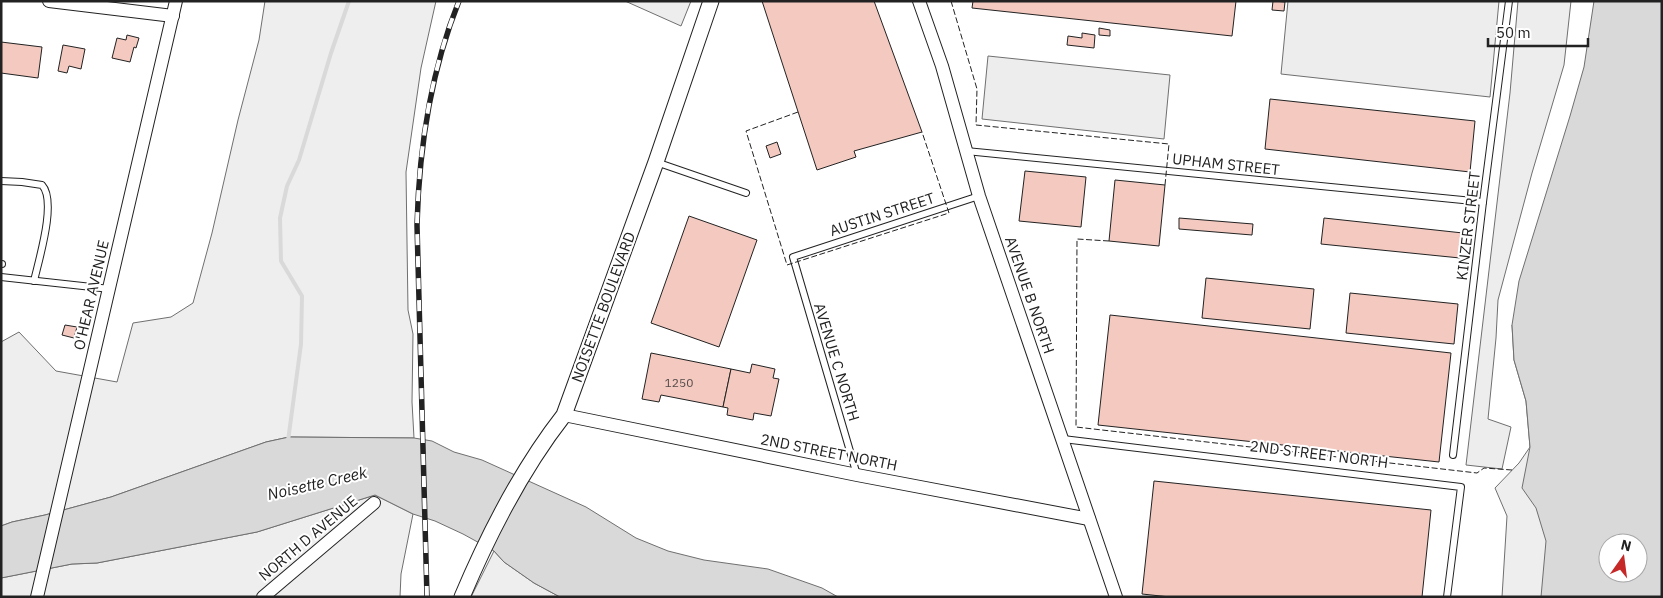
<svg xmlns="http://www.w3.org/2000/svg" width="1663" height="598" viewBox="0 0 1663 598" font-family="'IBM Plex Sans',sans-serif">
<rect width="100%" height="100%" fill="#fff"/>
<g fill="#eee" stroke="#6f6f6f">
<polygon points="265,1 436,1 421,68 406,172 408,310 413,334 412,402 414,438 289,437 266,442 111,497 45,515 12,522 1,526 1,342 19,332 56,371 117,382 133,323 171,317 193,303 212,233 238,120 259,40"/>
<polygon points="1512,325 1539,360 1562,597 1502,597 1507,516 1495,488 1519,463 1530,447 1526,401 1514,360"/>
<polygon points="375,495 413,514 401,574 400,597 1,597 1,578 72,564 97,563 257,532"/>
<polygon points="494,551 504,562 534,583 560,597 471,597"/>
</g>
<g fill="#ededed" stroke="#6f6f6f">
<polygon points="625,1 691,1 681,26"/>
<polygon points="1288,1 1499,1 1490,97 1281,74"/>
<polygon points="1518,1 1571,1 1564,65 1532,173 1498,300 1496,338 1488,419 1511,427 1502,469 1466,465 1510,93"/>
<polygon points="988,56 1170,75 1164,139 982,119"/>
</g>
<g fill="#d9d9d9" stroke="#6f6f6f" fill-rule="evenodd">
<path d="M 1594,1 L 1662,1 L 1662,597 L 1541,597 L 1546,541 L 1536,508 L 1522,488 L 1530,447 L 1526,401 L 1514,360 L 1512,325 L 1519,281 L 1570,116 L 1584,67 ZM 1608,543 L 1638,543 L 1638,573 L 1608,573 Z"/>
<polygon points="289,437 414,438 432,441 454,452 482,460 586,507 636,538 668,551 704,560 768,569 822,588 838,597 560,597 534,583 504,562 494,551 463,534 435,521 413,514 375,495 257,532 97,563 72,564 1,578 1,526 12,522 45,515 111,497 266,442"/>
</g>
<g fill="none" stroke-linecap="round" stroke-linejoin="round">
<polyline stroke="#d9d9d9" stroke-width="4" points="288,441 301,344 302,296 281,261 280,218 287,186 299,160 331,53 349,1"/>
</g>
<g fill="#f3c9c0" stroke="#222">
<polygon points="762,1 874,1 922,132 854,151 856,157 817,170"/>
<polygon points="973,1 1236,1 1232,36 972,8"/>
<polygon points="1273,1 1285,2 1284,11 1272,10"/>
<polygon points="1099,28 1110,30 1110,36 1099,35"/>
<polygon points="1082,33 1095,35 1094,48 1067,45 1068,36 1082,38"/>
<polygon points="127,35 139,38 136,48 134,47 130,62 112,58 117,38 126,40"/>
<polygon points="1,42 42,47 38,78 1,73"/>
<polygon points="63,45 85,49 81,69 69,66 67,73 58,71"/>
<polygon points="1270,99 1475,121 1470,172 1265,149"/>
<polygon points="777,142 781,154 770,158 766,146"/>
<polygon points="1025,171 1086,177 1081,227 1019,221"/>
<polygon points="1115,180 1165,185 1159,246 1109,241"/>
<polygon points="689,216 757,240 719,347 651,323"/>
<polygon points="1179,218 1253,224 1252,235 1179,229"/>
<polygon points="1324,218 1463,233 1460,258 1321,244"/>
<polygon points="1206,278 1314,289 1310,329 1202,318"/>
<polygon points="1350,293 1458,304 1454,344 1346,333"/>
<polygon points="1110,315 1451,353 1439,462 1098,425"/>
<polygon points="65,325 77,327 74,338 62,335"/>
<polygon points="651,353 731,369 723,407 661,395 659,402 642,399"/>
<polygon points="752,364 775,369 773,378 779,379 771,416 754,413 753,420 727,415 728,408 723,407 731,369 750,373"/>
<polygon points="1154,481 1431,510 1422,597 1170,597 1142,594"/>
</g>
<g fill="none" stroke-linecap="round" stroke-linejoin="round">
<g stroke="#222" stroke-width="8">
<g id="service">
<polyline points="966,151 1483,202"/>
<polyline points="656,162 746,193"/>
<path d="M 1,181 L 22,182 L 42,185 C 57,201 39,259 34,281"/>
<polyline points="1,264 2,264"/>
<polyline points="1,277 110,289"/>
<polyline points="1063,439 1461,487 1447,597"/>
<polyline points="1453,455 1483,202 1509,1"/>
<polyline points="857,475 793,257 979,196"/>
</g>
</g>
<g stroke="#222" stroke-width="14">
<g id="minor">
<polyline points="49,1 173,16"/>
<polyline points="919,1 942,66 979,196 1116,597"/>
<polyline points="564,415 857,475 1089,519"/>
<polyline points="37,597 176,1"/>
<polyline points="263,597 374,503"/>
</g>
</g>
<g stroke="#222" stroke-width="17">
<path id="tertiary" d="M 462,597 C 489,533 521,470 564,415 L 656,162 L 711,1"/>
</g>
<use href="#service" stroke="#fff" stroke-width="6"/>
<use href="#minor" stroke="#fff" stroke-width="12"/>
<use href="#tertiary" stroke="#fff" stroke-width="15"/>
<g stroke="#222" stroke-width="5.5">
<path id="rail" d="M 427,597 L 417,225 C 419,148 430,73 459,1"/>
</g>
<use href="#rail" stroke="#fff" stroke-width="4" stroke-dasharray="11" stroke-linecap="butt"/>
<g stroke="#222" stroke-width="1" stroke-dasharray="6 2.5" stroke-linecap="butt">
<polyline points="951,1 977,89 976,125 1169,144 1165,185"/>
<polyline points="798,112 746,131 787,265 949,213 922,132"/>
<polyline points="1109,241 1077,239 1076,427 1477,473 1484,468 1512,470"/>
</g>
</g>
<g text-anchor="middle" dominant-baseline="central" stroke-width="4" stroke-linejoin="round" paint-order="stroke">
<g font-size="12" fill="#564c4a">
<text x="679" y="382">1250</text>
</g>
<g font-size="15" fill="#222" stroke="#fff">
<text transform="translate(1226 164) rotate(6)">UPHAM STREET</text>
<text transform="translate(882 214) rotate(-18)">AUSTIN STREET</text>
<text transform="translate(1468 226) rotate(-83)">KINZER STREET</text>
<text transform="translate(91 295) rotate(-77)">O'HEAR AVENUE</text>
<text transform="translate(1030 295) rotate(71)">AVENUE B NORTH</text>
<text transform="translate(603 307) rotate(-70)">NOISETTE BOULEVARD</text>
<text transform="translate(837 362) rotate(73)">AVENUE C NORTH</text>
<text transform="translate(829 452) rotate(11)">2ND STREET NORTH</text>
<text transform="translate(1319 454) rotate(7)">2ND STREET NORTH</text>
<text transform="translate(308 538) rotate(-40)">NORTH D AVENUE</text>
</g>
<g font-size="16" font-style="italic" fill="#222" stroke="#fff">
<text transform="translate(317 483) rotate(-13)">Noisette Creek</text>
</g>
</g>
<rect width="1663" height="598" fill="none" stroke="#222222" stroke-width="5"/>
<g transform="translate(1623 558) rotate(14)"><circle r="24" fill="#ffffff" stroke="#a7a7a7"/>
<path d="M0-4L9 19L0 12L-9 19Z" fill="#c62828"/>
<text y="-8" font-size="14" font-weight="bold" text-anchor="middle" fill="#222222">N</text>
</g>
<path d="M1488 38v8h100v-8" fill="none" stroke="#222222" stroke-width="2.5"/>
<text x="1496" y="38" font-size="15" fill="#222222" stroke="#ffffff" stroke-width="4" paint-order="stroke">50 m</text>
</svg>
